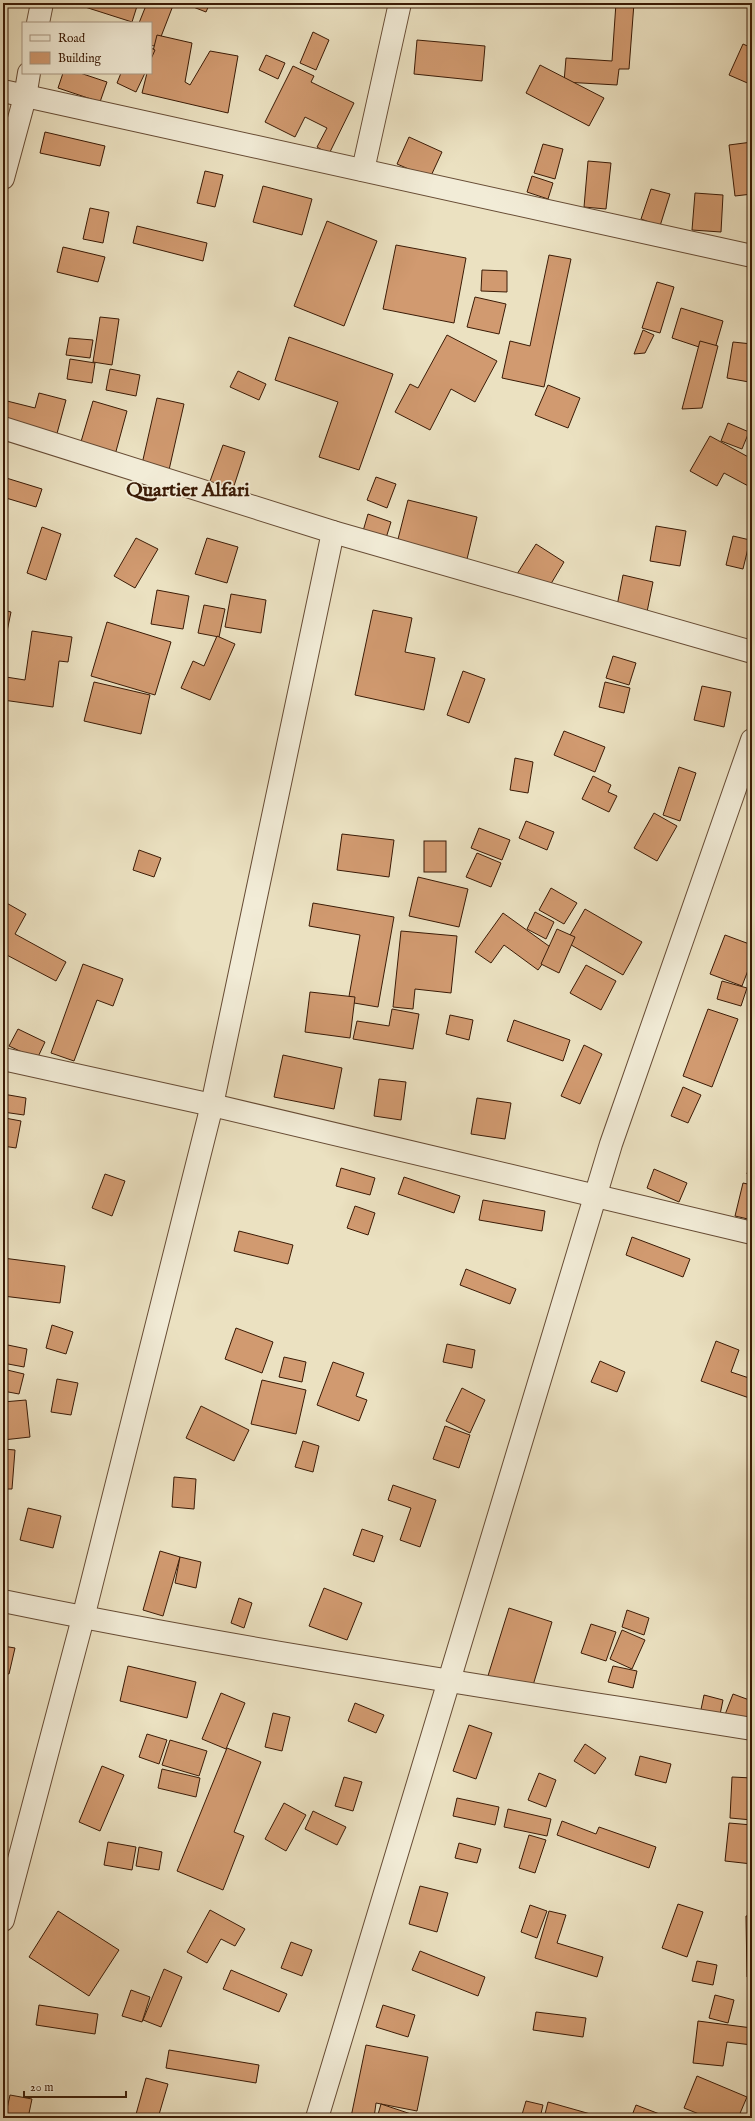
<svg xmlns="http://www.w3.org/2000/svg" width="755" height="2121" viewBox="0 0 755 2121" font-family="'IM FELL English',serif">
<rect width="100%" height="100%" fill="#ebe1c1"/>
<filter id="stains"><feTurbulence type="fractalNoise" baseFrequency=".005" numOctaves="4"/><feColorMatrix values="0 0 0 0 .2 0 0 0 0 .09 0 0 0 0 .02 0 0 0 .5 -.17"/></filter>
<radialGradient id="worn" r=".72"><stop offset=".6" stop-color="#630" stop-opacity="0"/><stop offset="1" stop-color="#630" stop-opacity=".3"/></radialGradient>
<g fill="#d19a70" stroke="#3b1b06">
<polygon points="87,3 138,3 132,22 85,7"/>
<polygon points="147,3 174,3 157,47 151,45 151,23 139,23"/>
<polygon points="183,3 210,3 206,12"/>
<polygon points="616,3 634,3 629,69 619,69 617,85 564,82 566,58 612,61"/>
<polygon points="313,32 329,40 316,70 300,63"/>
<polygon points="157,35 192,43 185,82 190,85 210,51 238,56 228,113 142,93 147,73 151,73 151,59"/>
<polygon points="417,40 485,46 482,81 414,74"/>
<polygon points="743,44 752,48 752,85 729,75"/>
<polygon points="151,48 155,50 151,59"/>
<polygon points="266,55 285,63 278,79 259,70"/>
<polygon points="540,65 604,98 589,126 526,93"/>
<polygon points="293,66 314,76 311,82 354,103 329,154 317,147 327,128 305,117 295,137 265,122"/>
<polygon points="63,73 80,73 107,82 100,102 58,88"/>
<polygon points="121,73 145,73 136,92 117,83"/>
<polygon points="45,132 105,146 100,166 40,153"/>
<polygon points="409,137 442,152 430,178 397,164"/>
<polygon points="752,142 752,194 735,196 729,145"/>
<polygon points="543,144 563,149 555,179 534,173"/>
<polygon points="588,161 611,163 606,209 584,207"/>
<polygon points="205,171 223,175 215,207 197,203"/>
<polygon points="532,176 553,183 548,199 527,192"/>
<polygon points="263,186 312,199 302,235 253,222"/>
<polygon points="651,189 670,194 660,226 641,219"/>
<polygon points="695,193 723,195 721,232 692,230"/>
<polygon points="90,208 109,212 103,243 83,239"/>
<polygon points="327,221 377,241 344,326 294,306"/>
<polygon points="137,226 207,243 203,261 133,243"/>
<polygon points="396,245 466,258 454,323 383,309"/>
<polygon points="63,247 105,257 98,282 57,272"/>
<polygon points="549,255 571,259 544,387 502,378 510,341 530,346"/>
<polygon points="482,270 507,271 507,292 481,291"/>
<polygon points="657,282 674,287 660,333 642,328"/>
<polygon points="475,297 506,304 499,334 467,327"/>
<polygon points="681,308 723,321 714,352 672,338"/>
<polygon points="100,317 119,319 112,365 93,362"/>
<polygon points="643,330 654,335 645,353 634,354"/>
<polygon points="447,335 497,361 475,402 451,389 430,430 395,412 410,384 418,388"/>
<polygon points="289,337 393,374 359,470 319,457 338,402 275,380"/>
<polygon points="69,338 93,340 90,358 66,355"/>
<polygon points="700,341 718,346 702,408 682,409"/>
<polygon points="733,342 752,344 752,365 749,382 727,378"/>
<polygon points="70,359 95,363 92,383 67,379"/>
<polygon points="110,369 140,375 136,396 106,390"/>
<polygon points="238,371 266,384 259,400 230,387"/>
<polygon points="548,385 580,398 568,428 535,415"/>
<polygon points="39,393 66,400 55,441 3,428 3,400 35,408"/>
<polygon points="157,398 184,404 169,470 142,464"/>
<polygon points="93,401 127,411 115,455 80,445"/>
<polygon points="728,423 749,432 742,449 721,441"/>
<polygon points="710,436 752,459 752,488 724,473 717,486 690,471"/>
<polygon points="223,445 245,452 232,492 209,484"/>
<polygon points="3,477 42,489 36,507 6,498 3,509"/>
<polygon points="376,477 396,484 387,508 367,500"/>
<polygon points="408,500 477,517 467,559 397,543"/>
<polygon points="368,514 391,522 386,538 363,531"/>
<polygon points="656,526 686,531 680,566 650,561"/>
<polygon points="42,527 61,534 46,580 27,573"/>
<polygon points="733,536 750,540 743,569 726,565"/>
<polygon points="136,538 158,549 135,588 114,576"/>
<polygon points="207,538 238,547 227,583 195,574"/>
<polygon points="536,544 564,562 546,592 517,574"/>
<polygon points="623,575 653,582 646,617 616,611"/>
<polygon points="157,590 189,596 183,629 151,624"/>
<polygon points="231,594 266,600 261,633 225,627"/>
<polygon points="204,605 225,609 219,637 198,633"/>
<polygon points="3,610 11,612 4,646 3,645"/>
<polygon points="373,610 412,618 405,652 435,658 424,710 355,695"/>
<polygon points="107,622 171,642 155,695 91,676"/>
<polygon points="32,631 72,637 68,662 59,661 53,707 3,700 6,677 25,680"/>
<polygon points="217,636 235,644 210,700 181,688 193,661 204,666"/>
<polygon points="613,656 636,663 629,685 606,678"/>
<polygon points="463,671 485,679 469,723 447,715"/>
<polygon points="94,682 150,695 141,734 84,721"/>
<polygon points="605,682 630,688 624,713 599,707"/>
<polygon points="702,686 731,692 724,727 694,720"/>
<polygon points="564,731 605,747 595,772 554,755"/>
<polygon points="515,758 533,762 528,793 510,790"/>
<polygon points="679,767 696,773 680,821 663,815"/>
<polygon points="593,776 611,785 608,792 617,796 609,812 582,799"/>
<polygon points="654,813 677,826 657,861 634,848"/>
<polygon points="526,821 554,832 547,850 519,838"/>
<polygon points="479,828 510,840 502,860 471,848"/>
<polygon points="342,834 394,840 389,877 337,870"/>
<rect x="424" y="841" width="22" height="31"/>
<polygon points="139,850 161,858 154,877 133,870"/>
<polygon points="477,853 501,863 491,887 466,877"/>
<polygon points="418,877 468,889 459,927 409,916"/>
<polygon points="551,888 577,903 564,924 539,910"/>
<polygon points="3,901 26,914 15,934 66,962 56,981 3,953"/>
<polygon points="313,903 394,917 378,1007 348,1002 360,935 309,926"/>
<polygon points="585,909 642,942 623,975 566,942"/>
<polygon points="535,912 554,922 546,939 527,929"/>
<polygon points="503,913 553,949 538,970 504,945 491,963 475,952"/>
<polygon points="557,929 575,937 559,973 541,964"/>
<polygon points="401,931 457,936 451,993 415,989 413,1009 393,1007"/>
<polygon points="725,935 752,945 752,960 742,986 710,974"/>
<polygon points="83,964 123,979 113,1006 97,1000 74,1061 51,1053"/>
<polygon points="586,965 616,981 601,1010 570,993"/>
<polygon points="722,981 747,988 741,1006 717,999"/>
<polygon points="310,992 355,997 350,1038 305,1032"/>
<polygon points="392,1009 419,1014 413,1049 353,1039 357,1021 389,1026"/>
<polygon points="708,1009 738,1019 712,1087 683,1076"/>
<polygon points="450,1015 473,1020 469,1040 446,1034"/>
<polygon points="514,1020 570,1040 563,1061 507,1041"/>
<polygon points="18,1029 45,1042 37,1059 9,1046"/>
<polygon points="584,1045 602,1054 580,1104 561,1096"/>
<polygon points="283,1055 342,1068 334,1109 274,1097"/>
<polygon points="379,1079 406,1082 401,1120 374,1116"/>
<polygon points="683,1087 701,1095 688,1123 671,1116"/>
<polygon points="3,1094 26,1098 24,1115 3,1112"/>
<polygon points="477,1098 511,1103 505,1139 471,1134"/>
<polygon points="5,1118 21,1121 16,1148 3,1146"/>
<polygon points="752,1155 752,1176 747,1174"/>
<polygon points="341,1168 375,1178 370,1195 336,1186"/>
<polygon points="654,1169 687,1183 679,1202 647,1188"/>
<polygon points="105,1174 125,1181 112,1216 92,1208"/>
<polygon points="404,1177 460,1196 454,1213 398,1194"/>
<polygon points="743,1183 752,1185 752,1220 735,1216"/>
<polygon points="483,1200 545,1211 542,1231 479,1220"/>
<polygon points="355,1206 375,1213 368,1235 347,1228"/>
<polygon points="239,1231 293,1245 288,1264 234,1251"/>
<polygon points="632,1237 690,1259 683,1277 626,1255"/>
<polygon points="3,1258 65,1266 60,1303 3,1296"/>
<polygon points="466,1269 516,1289 510,1304 460,1285"/>
<polygon points="52,1325 73,1332 66,1354 46,1348"/>
<polygon points="236,1328 273,1342 262,1373 225,1359"/>
<polygon points="716,1341 739,1350 731,1372 752,1379 752,1399 701,1381"/>
<polygon points="3,1344 27,1349 24,1367 3,1363"/>
<polygon points="447,1344 475,1350 472,1368 443,1362"/>
<polygon points="284,1357 306,1362 302,1382 279,1377"/>
<polygon points="600,1361 625,1372 617,1392 591,1382"/>
<polygon points="333,1362 364,1373 356,1396 367,1400 359,1421 317,1405"/>
<polygon points="3,1369 24,1374 19,1394 3,1391"/>
<polygon points="57,1379 78,1383 71,1415 51,1412"/>
<polygon points="262,1380 306,1390 296,1434 251,1424"/>
<polygon points="462,1388 485,1400 470,1433 446,1421"/>
<polygon points="26,1400 30,1437 3,1440 3,1402"/>
<polygon points="201,1406 249,1430 234,1461 186,1438"/>
<polygon points="445,1426 470,1435 459,1468 433,1459"/>
<polygon points="303,1441 319,1446 313,1472 295,1467"/>
<polygon points="3,1449 15,1450 12,1489 3,1489"/>
<polygon points="174,1477 196,1479 194,1509 172,1507"/>
<polygon points="393,1485 436,1500 420,1547 400,1540 411,1508 388,1500"/>
<polygon points="28,1508 61,1516 53,1548 20,1540"/>
<polygon points="362,1529 383,1536 374,1562 353,1555"/>
<polygon points="160,1551 180,1557 163,1616 143,1610"/>
<polygon points="180,1557 201,1562 196,1588 175,1583"/>
<polygon points="324,1588 362,1603 347,1640 309,1626"/>
<polygon points="239,1598 252,1603 244,1628 231,1623"/>
<polygon points="509,1608 552,1622 531,1692 487,1679"/>
<polygon points="627,1610 649,1618 644,1635 622,1627"/>
<polygon points="591,1624 616,1632 606,1661 581,1653"/>
<polygon points="622,1630 645,1640 632,1669 610,1659"/>
<polygon points="3,1646 15,1648 9,1674 3,1673"/>
<polygon points="128,1666 196,1682 187,1718 120,1701"/>
<polygon points="613,1666 637,1671 633,1688 608,1682"/>
<polygon points="221,1693 245,1703 226,1749 202,1739"/>
<polygon points="733,1694 752,1701 752,1737 721,1725"/>
<polygon points="704,1695 723,1700 717,1729 698,1724"/>
<polygon points="355,1703 384,1715 376,1733 348,1721"/>
<polygon points="273,1713 290,1717 282,1751 265,1747"/>
<polygon points="469,1725 492,1733 476,1779 453,1771"/>
<polygon points="147,1734 167,1740 159,1764 139,1757"/>
<polygon points="170,1740 207,1751 199,1776 162,1765"/>
<polygon points="585,1744 606,1758 595,1774 574,1761"/>
<polygon points="227,1748 261,1762 234,1832 244,1836 223,1890 177,1871"/>
<polygon points="640,1756 671,1764 666,1783 635,1775"/>
<polygon points="102,1766 124,1775 100,1831 79,1822"/>
<polygon points="162,1769 200,1778 196,1797 158,1788"/>
<polygon points="539,1773 556,1780 546,1807 528,1800"/>
<polygon points="344,1777 362,1782 353,1811 335,1806"/>
<polygon points="732,1777 752,1778 752,1820 730,1818"/>
<polygon points="457,1798 499,1807 495,1825 453,1816"/>
<polygon points="284,1803 306,1815 286,1851 265,1839"/>
<polygon points="508,1809 551,1819 547,1836 504,1827"/>
<polygon points="313,1811 346,1827 337,1845 305,1829"/>
<polygon points="562,1821 596,1834 599,1827 656,1847 649,1868 557,1835"/>
<polygon points="729,1823 752,1825 752,1864 725,1861"/>
<polygon points="529,1835 546,1840 535,1873 519,1868"/>
<polygon points="108,1842 136,1847 132,1870 104,1865"/>
<polygon points="459,1843 481,1849 477,1863 455,1858"/>
<polygon points="139,1847 162,1852 159,1870 136,1866"/>
<polygon points="420,1886 448,1893 437,1932 409,1924"/>
<polygon points="678,1904 703,1912 687,1957 662,1948"/>
<polygon points="530,1905 547,1911 537,1938 521,1932"/>
<polygon points="210,1910 245,1929 235,1946 221,1939 207,1963 187,1952"/>
<polygon points="58,1911 119,1950 89,1996 29,1957"/>
<polygon points="549,1911 566,1915 557,1943 603,1957 597,1977 535,1958"/>
<polygon points="752,1915 752,1977 747,1977 746,1916"/>
<polygon points="291,1942 312,1950 302,1976 281,1968"/>
<polygon points="420,1951 485,1977 478,1996 412,1970"/>
<polygon points="697,1961 717,1965 713,1985 692,1981"/>
<polygon points="164,1969 182,1977 161,2027 143,2020"/>
<polygon points="231,1970 287,1994 279,2012 223,1989"/>
<polygon points="131,1990 150,1997 142,2022 122,2016"/>
<polygon points="715,1995 734,2000 728,2023 709,2018"/>
<polygon points="39,2005 98,2014 95,2034 36,2025"/>
<polygon points="383,2005 415,2015 408,2037 376,2027"/>
<polygon points="536,2012 586,2018 583,2037 533,2030"/>
<polygon points="698,2021 752,2028 752,2045 727,2042 723,2066 693,2063"/>
<polygon points="366,2045 428,2057 417,2111 376,2103 374,2118 351,2117"/>
<polygon points="169,2050 259,2065 256,2083 166,2068"/>
<polygon points="697,2076 747,2097 738,2118 709,2118 684,2108"/>
<polygon points="146,2078 168,2084 158,2118 135,2118"/>
<polygon points="10,2095 32,2099 28,2118 5,2118"/>
<polygon points="526,2101 543,2105 540,2118 521,2118"/>
<polygon points="548,2102 594,2115 593,2118 544,2118"/>
<polygon points="381,2104 414,2115 413,2118 377,2118"/>
<polygon points="636,2105 670,2118 631,2118"/>
</g>
<g fill="none" stroke-linecap="round" stroke-linejoin="round">
<g stroke="#674c35" stroke-width="24">
<g id="minor">
<polyline points="38,23 42,3"/>
<polyline points="3,91 752,256"/>
<polyline points="363,170 400,3"/>
<polyline points="3,178 25,97 29,73"/>
<polyline points="3,428 333,532 752,652"/>
<polyline points="3,1059 212,1105 752,1233"/>
<path d="M 3,1601 C 251,1652 502,1689 752,1729"/>
<polyline points="3,1920 83,1618 212,1105 333,532"/>
<polyline points="317,2118 611,1144 752,740"/>
</g>
</g>
<use href="#minor" stroke="#f2ecd7" stroke-width="22"/>
</g>
<g text-anchor="middle" dominant-baseline="central" stroke-width="3.5" stroke-linejoin="round" paint-order="stroke">
<g font-size="20" font-weight="bold" fill="#3b1b06" stroke="#f2ecd7">
<text x="188" y="490">Quartier Alfari</text>
</g>
</g>
<rect width="755" height="2121" fill="none" stroke="#ebe1c1" stroke-width="16"/>
<rect x="4" y="4" width="747" height="2113" fill="none" stroke="#3b1b06" stroke-width="2"/>
<rect x="8" y="8" width="739" height="2105" fill="none" stroke="#3b1b06"/>
<rect x="22" y="22" width="130" height="52" fill="#f2ecd7" stroke="#a99883"/>
<rect x="30" y="35" width="20" height="6" fill="#f2ecd7" stroke="#a99883"/>
<text x="58" y="42" font-size="12" fill="#3b1b06">Road</text>
<rect x="30" y="52" width="20" height="12" fill="#d19a70" stroke="#a99883"/>
<text x="58" y="62" font-size="12" fill="#3b1b06">Building</text>
<path d="M24 2091v6h102v-6" fill="none" stroke="#3b1b06" stroke-width="2"/>
<text x="30" y="2091" font-size="12" fill="#3b1b06" stroke="#f2ecd7" stroke-width="3" paint-order="stroke">20 m</text>
<rect width="100%" height="100%" filter="url(#stains)"/>
<rect width="100%" height="100%" fill="url(#worn)"/>
</svg>
